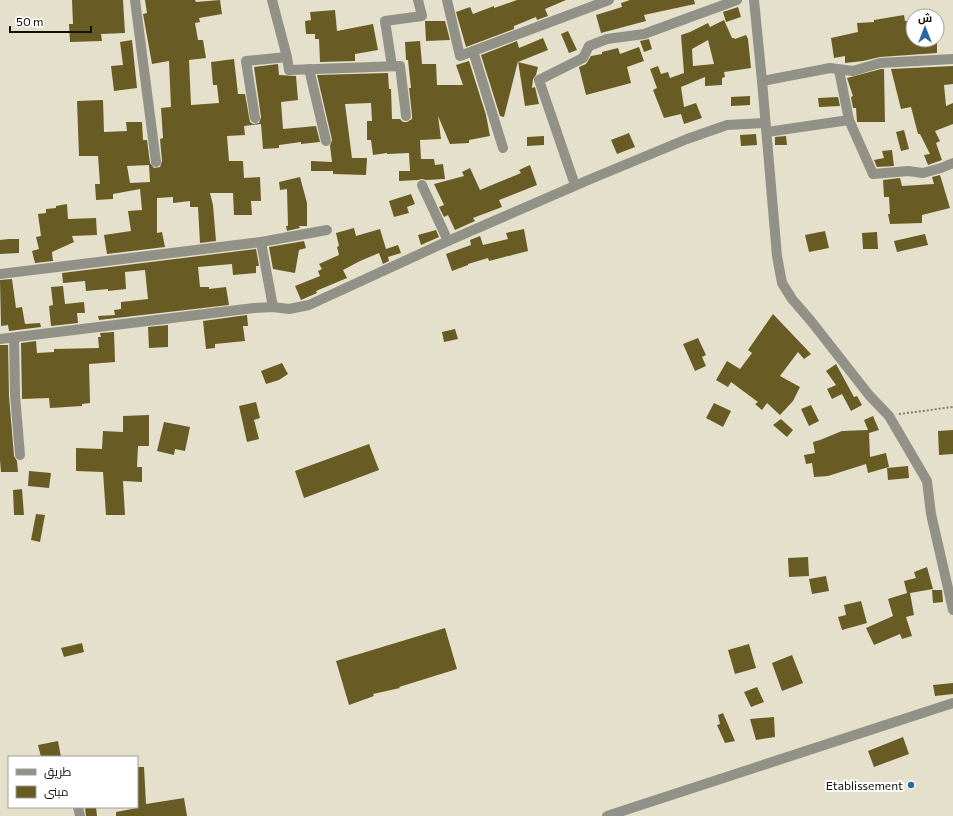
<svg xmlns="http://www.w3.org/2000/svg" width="953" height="816" viewBox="0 0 953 816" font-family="Commissioner,Cairo,sans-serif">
<rect width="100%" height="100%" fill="#e5e0cb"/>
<g fill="#685c24" fill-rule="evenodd">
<polygon points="72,0 123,0 125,33 101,34 102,41 70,42 69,24 73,24"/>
<path d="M 145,0 L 195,0 L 196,2 L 220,0 L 222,14 L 199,18 L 200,22 L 195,23 L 198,40 L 203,40 L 206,58 L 189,60 L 191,105 L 219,103 L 217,85 L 213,85 L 211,62 L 234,59 L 238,94 L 245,94 L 250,122 L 253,124 L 259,123 L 261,117 L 254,67 L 278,64 L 279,75 L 296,76 L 298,100 L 281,102 L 283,129 L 316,126 L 320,142 L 301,144 L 301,142 L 279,145 L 279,148 L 263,149 L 261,124 L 244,126 L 245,135 L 227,136 L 229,161 L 243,161 L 244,178 L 260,177 L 261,201 L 251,201 L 252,215 L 234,215 L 233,193 L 210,193 L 213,205 L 216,241 L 200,243 L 198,207 L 190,207 L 190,201 L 173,203 L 173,197 L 157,198 L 157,233 L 162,232 L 165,247 L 107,254 L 104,235 L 131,231 L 128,211 L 142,210 L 140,189 L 113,194 L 113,199 L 96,200 L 95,184 L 100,184 L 98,156 L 79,156 L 77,101 L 103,100 L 104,132 L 127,131 L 126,122 L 142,122 L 143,140 L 147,140 L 150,163 L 154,168 L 160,167 L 162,161 L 160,139 L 163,138 L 161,108 L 171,107 L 169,61 L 152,64 L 143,14 L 147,13 ZM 149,165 L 150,182 L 130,183 L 127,166 Z"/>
<polygon points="517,0 566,0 545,9 548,16 537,20 536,17 514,26 514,29 466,47 456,12 470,7 473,14 494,6 494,8"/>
<polygon points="630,0 694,0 695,4 644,15 646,21 601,33 596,15 622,7 621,3"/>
<polygon points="738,7 741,17 726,22 723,12"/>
<polygon points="335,10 337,31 373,24 378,50 355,54 355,61 320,62 319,39 315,39 315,34 306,34 305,21 311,20 310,12"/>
<polygon points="904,15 905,21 913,21 913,40 937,40 937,53 880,57 863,61 845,63 845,56 834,58 831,38 858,32 857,23 874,22 874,20"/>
<path d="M 724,20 L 732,38 L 734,38 L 735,39 L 746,35 L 748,39 L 751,68 L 724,72 L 725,77 L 722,78 L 722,85 L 705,86 L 705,77 L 681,87 L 684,107 L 696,103 L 702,118 L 684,124 L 681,114 L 664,118 L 653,90 L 657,88 L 650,69 L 658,66 L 661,74 L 668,72 L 670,78 L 684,73 L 681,35 L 690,32 L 708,23 L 710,27 ZM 708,40 L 714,64 L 693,66 L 692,49 Z"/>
<polygon points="425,21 445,21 450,40 426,41"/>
<polygon points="568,31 577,50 569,53 561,34"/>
<polygon points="543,38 548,50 518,62 538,67 536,75 533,79 532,88 535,87 539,104 525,106 518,61 504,117 500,116 481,55 517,41 519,48"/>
<polygon points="649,39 652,49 644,52 640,41"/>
<polygon points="132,40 137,88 114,91 111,66 123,65 120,42"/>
<polygon points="420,41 422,64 436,64 437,85 463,85 456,65 469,61 486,115 490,136 469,140 469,143 450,144 438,116 441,139 420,140 421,159 434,159 435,165 443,164 445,179 426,180 422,179 418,180 399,181 399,171 410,171 409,153 387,154 387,153 373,155 371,140 367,140 367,121 372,121 371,103 345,104 352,158 367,158 366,175 333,174 333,171 311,171 311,161 332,162 330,146 332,140 317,75 388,73 389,89 391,89 392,119 400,119 403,122 407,122 412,119 412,115 409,88 411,88 408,60 406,60 405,42"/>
<polygon points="639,47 644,61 627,67 631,83 586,95 579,67 586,64 591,56 602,54 602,52 618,48 620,54"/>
<polygon points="953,66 953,84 944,85 946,106 953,103 953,124 935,131 940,141 936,143 942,160 928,165 924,155 930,154 920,134 918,134 911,107 901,109 891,69"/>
<polygon points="881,69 884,69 885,122 857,122 856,108 853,108 851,97 853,96 847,78"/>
<polygon points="750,96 750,105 731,106 731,97"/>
<polygon points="838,97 840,106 819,107 818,98"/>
<polygon points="904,130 909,149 901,151 896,132"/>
<polygon points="629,133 635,147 617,154 611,140"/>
<polygon points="756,134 757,145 741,146 740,135"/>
<polygon points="544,136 544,145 527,146 527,137"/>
<polygon points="786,136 787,145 775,145 775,137"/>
<polygon points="892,150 894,166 877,167 874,160 884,158 882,151"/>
<polygon points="530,165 537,185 499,200 502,207 473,218 475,221 455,230 448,215 444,217 439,207 444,205 434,184 464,176 462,172 470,168 480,190 521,173 519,170"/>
<polygon points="940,175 950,208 922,215 922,223 890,224 888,214 890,214 889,197 884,197 883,180 900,178 902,186 934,184 932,177"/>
<polygon points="300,177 307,203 307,226 299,226 300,228 287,231 286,226 288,226 287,189 280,190 279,182"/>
<polygon points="411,194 415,204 407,207 409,213 394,217 389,201"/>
<polygon points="67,204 68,219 96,218 97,235 72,236 74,242 52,252 53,261 35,263 32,251 39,249 36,237 41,236 38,214 46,213 46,209 56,208 56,206"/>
<polygon points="354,228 356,236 380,229 386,249 398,245 401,253 388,257 389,261 383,264 379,253 360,261 343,270 347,278 316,291 317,293 301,300 295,286 320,276 318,271 322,269 319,264 339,255 337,247 339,246 336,233"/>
<polygon points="524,229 528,251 489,261 488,258 468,264 468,265 452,271 446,254 471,245 470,240 480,236 483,245 508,239 506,233"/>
<polygon points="436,230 439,237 421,245 418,235"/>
<polygon points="825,231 829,248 809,252 805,235"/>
<polygon points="877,232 878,249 863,249 862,233"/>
<polygon points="925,234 928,245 897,252 894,241"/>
<polygon points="9,239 19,239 19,253 0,254 0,240"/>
<polygon points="304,241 306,248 299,250 295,273 273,269 269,247"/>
<polygon points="256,249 259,266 256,266 256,273 233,275 232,264 198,267 200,287 209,287 209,289 226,287 229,305 99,320 98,316 115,315 114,310 121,309 121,302 148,299 145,270 125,272 126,289 108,291 108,289 86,291 85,281 63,283 62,273"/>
<polygon points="12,279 16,308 22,307 25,324 40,323 41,327 9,331 8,325 1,326 0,280"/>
<polygon points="63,286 65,304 84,302 85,313 77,313 78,323 51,326 49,306 53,305 51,287"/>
<polygon points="773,314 811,354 804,359 798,352 780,376 800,387 793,401 780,415 767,403 762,410 755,404 758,402 731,382 728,387 716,380 727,361 740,369 752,353 748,350"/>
<polygon points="247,315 248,326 243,326 245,341 215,344 215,348 206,349 203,321"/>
<polygon points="168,325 168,347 149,348 148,327"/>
<polygon points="455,329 458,339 444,342 442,332"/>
<polygon points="114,332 115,362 89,364 90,403 82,404 82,406 50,408 49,398 22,399 21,343 36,341 37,353 54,352 54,349 99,348 98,337 101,337 100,333"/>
<polygon points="698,338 706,355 702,357 706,366 695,371 683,344"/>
<polygon points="0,345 8,345 9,396 14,456 17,461 18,472 1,472 0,460"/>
<polygon points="282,363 288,374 279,380 266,384 261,371"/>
<polygon points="836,364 854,397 857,396 862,405 851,411 842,394 832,399 827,389 836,385 826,371"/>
<polygon points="256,402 260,418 254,420 259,439 247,442 239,406"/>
<polygon points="714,403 731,411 723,427 706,418"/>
<polygon points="811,405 819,421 809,426 801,409"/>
<polygon points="149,415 149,446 138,446 137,467 142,467 142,482 123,481 125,515 106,515 103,472 76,471 76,448 102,449 103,431 123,432 123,416"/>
<polygon points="873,416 879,430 869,433 870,457 886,453 889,467 868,473 866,464 828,476 814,477 812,463 806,464 804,455 815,453 813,442 820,440 842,431 868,430 864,420"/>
<polygon points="781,419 793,430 787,437 773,425"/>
<polygon points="164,422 190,427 185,451 175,449 174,455 157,451"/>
<polygon points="953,430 953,454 939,455 938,431"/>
<polygon points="369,444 379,470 304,498 295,471"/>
<polygon points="908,466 909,478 888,480 887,468"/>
<polygon points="29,471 51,473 49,488 28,486"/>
<polygon points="22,489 24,515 14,515 13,490"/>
<polygon points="36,514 45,515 40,542 31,540"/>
<polygon points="808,557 809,576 789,577 788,558"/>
<polygon points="927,567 933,589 910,593 914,615 906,617 912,636 902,639 900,634 874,645 866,628 893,616 888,599 907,593 904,581 916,578 914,572"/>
<polygon points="826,576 829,591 812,594 809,579"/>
<polygon points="932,590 942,590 943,602 933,603"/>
<polygon points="861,601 867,623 842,630 838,617 846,615 844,605"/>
<polygon points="445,628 457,669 399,687 400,688 373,694 374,696 349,705 336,661"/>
<polygon points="82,643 84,652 64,657 61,648"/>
<polygon points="749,644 756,668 735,674 728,650"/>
<polygon points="792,655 803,683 782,691 772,663"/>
<polygon points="953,683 953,694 935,696 933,685"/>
<polygon points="757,687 764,702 751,707 744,692"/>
<polygon points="723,713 735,741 725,743 717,725 720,724 718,715"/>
<polygon points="774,717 775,737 756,740 750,719"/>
<polygon points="903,737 909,754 874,767 868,751"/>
<polygon points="58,741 61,757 41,757 38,745"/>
<polygon points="137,767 144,767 146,804 184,798 187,816 116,816 116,812 137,808"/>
<polygon points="85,807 96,807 97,816 86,816"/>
</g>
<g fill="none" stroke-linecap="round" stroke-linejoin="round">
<polyline stroke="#807d6f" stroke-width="2" stroke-dasharray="2 2" stroke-linecap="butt" points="899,414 953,407"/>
<g stroke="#929188" stroke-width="10">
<polyline points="135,0 156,162"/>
<polyline points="272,0 287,57 289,70 400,66 406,116"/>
<polyline points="447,0 460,56 609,0"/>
<polyline points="754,0 762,81 777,256 782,283 792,299 811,321 869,395 889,416 927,481 931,514 953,610"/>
<polyline points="473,51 503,148"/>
<polyline points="392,66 385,21 422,16 418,0"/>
<polyline points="309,69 326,141"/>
<polyline points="839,70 849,120 873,174 908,171 923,173 941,168 953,163"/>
<polyline points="762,81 830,68 853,71 880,63 953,59"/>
<polyline points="255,118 246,61 287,57"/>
<polyline points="767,132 849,120"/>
<polyline points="422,185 448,241"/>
<polyline points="575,185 539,80 583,58 589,46 607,39 644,34 737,0"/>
<polyline points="261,242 273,307"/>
<polyline points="0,274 261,242 327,230"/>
<polyline points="14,338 15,395 20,455"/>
<polyline points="0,339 254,308 273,307 289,309 309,305 448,241 586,181 687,139 727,125 765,123"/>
<polyline points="78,807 80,816"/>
<polyline points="607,816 953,703"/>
</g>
</g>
<circle fill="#29699f" stroke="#fff" stroke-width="1.5" cx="911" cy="785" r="4"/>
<g text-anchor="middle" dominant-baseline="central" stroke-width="4" stroke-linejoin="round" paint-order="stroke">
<g font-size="12" fill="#0f0e07" stroke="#fff" text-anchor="end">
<text x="903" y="785">Etablissement</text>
</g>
</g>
<rect x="8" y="756" width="130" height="52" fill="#ffffff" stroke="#9f9f9c"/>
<rect x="16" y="769" width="20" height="6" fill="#929188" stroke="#9f9f9c"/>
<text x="44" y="776" font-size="12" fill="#0f0e07">طريق</text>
<rect x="16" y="786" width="20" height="12" fill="#685c24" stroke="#9f9f9c"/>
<text x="44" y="796" font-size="12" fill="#0f0e07">مبنى</text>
<g transform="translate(925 28)"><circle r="19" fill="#ffffff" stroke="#9f9f9c"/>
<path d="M0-3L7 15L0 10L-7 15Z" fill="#29699f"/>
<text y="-6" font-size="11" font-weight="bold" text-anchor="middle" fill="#0f0e07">ش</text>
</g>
<path d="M10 26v6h81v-6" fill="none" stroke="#0f0e07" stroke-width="2"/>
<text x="16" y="26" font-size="12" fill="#0f0e07" stroke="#ffffff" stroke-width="3" paint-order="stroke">50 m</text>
</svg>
